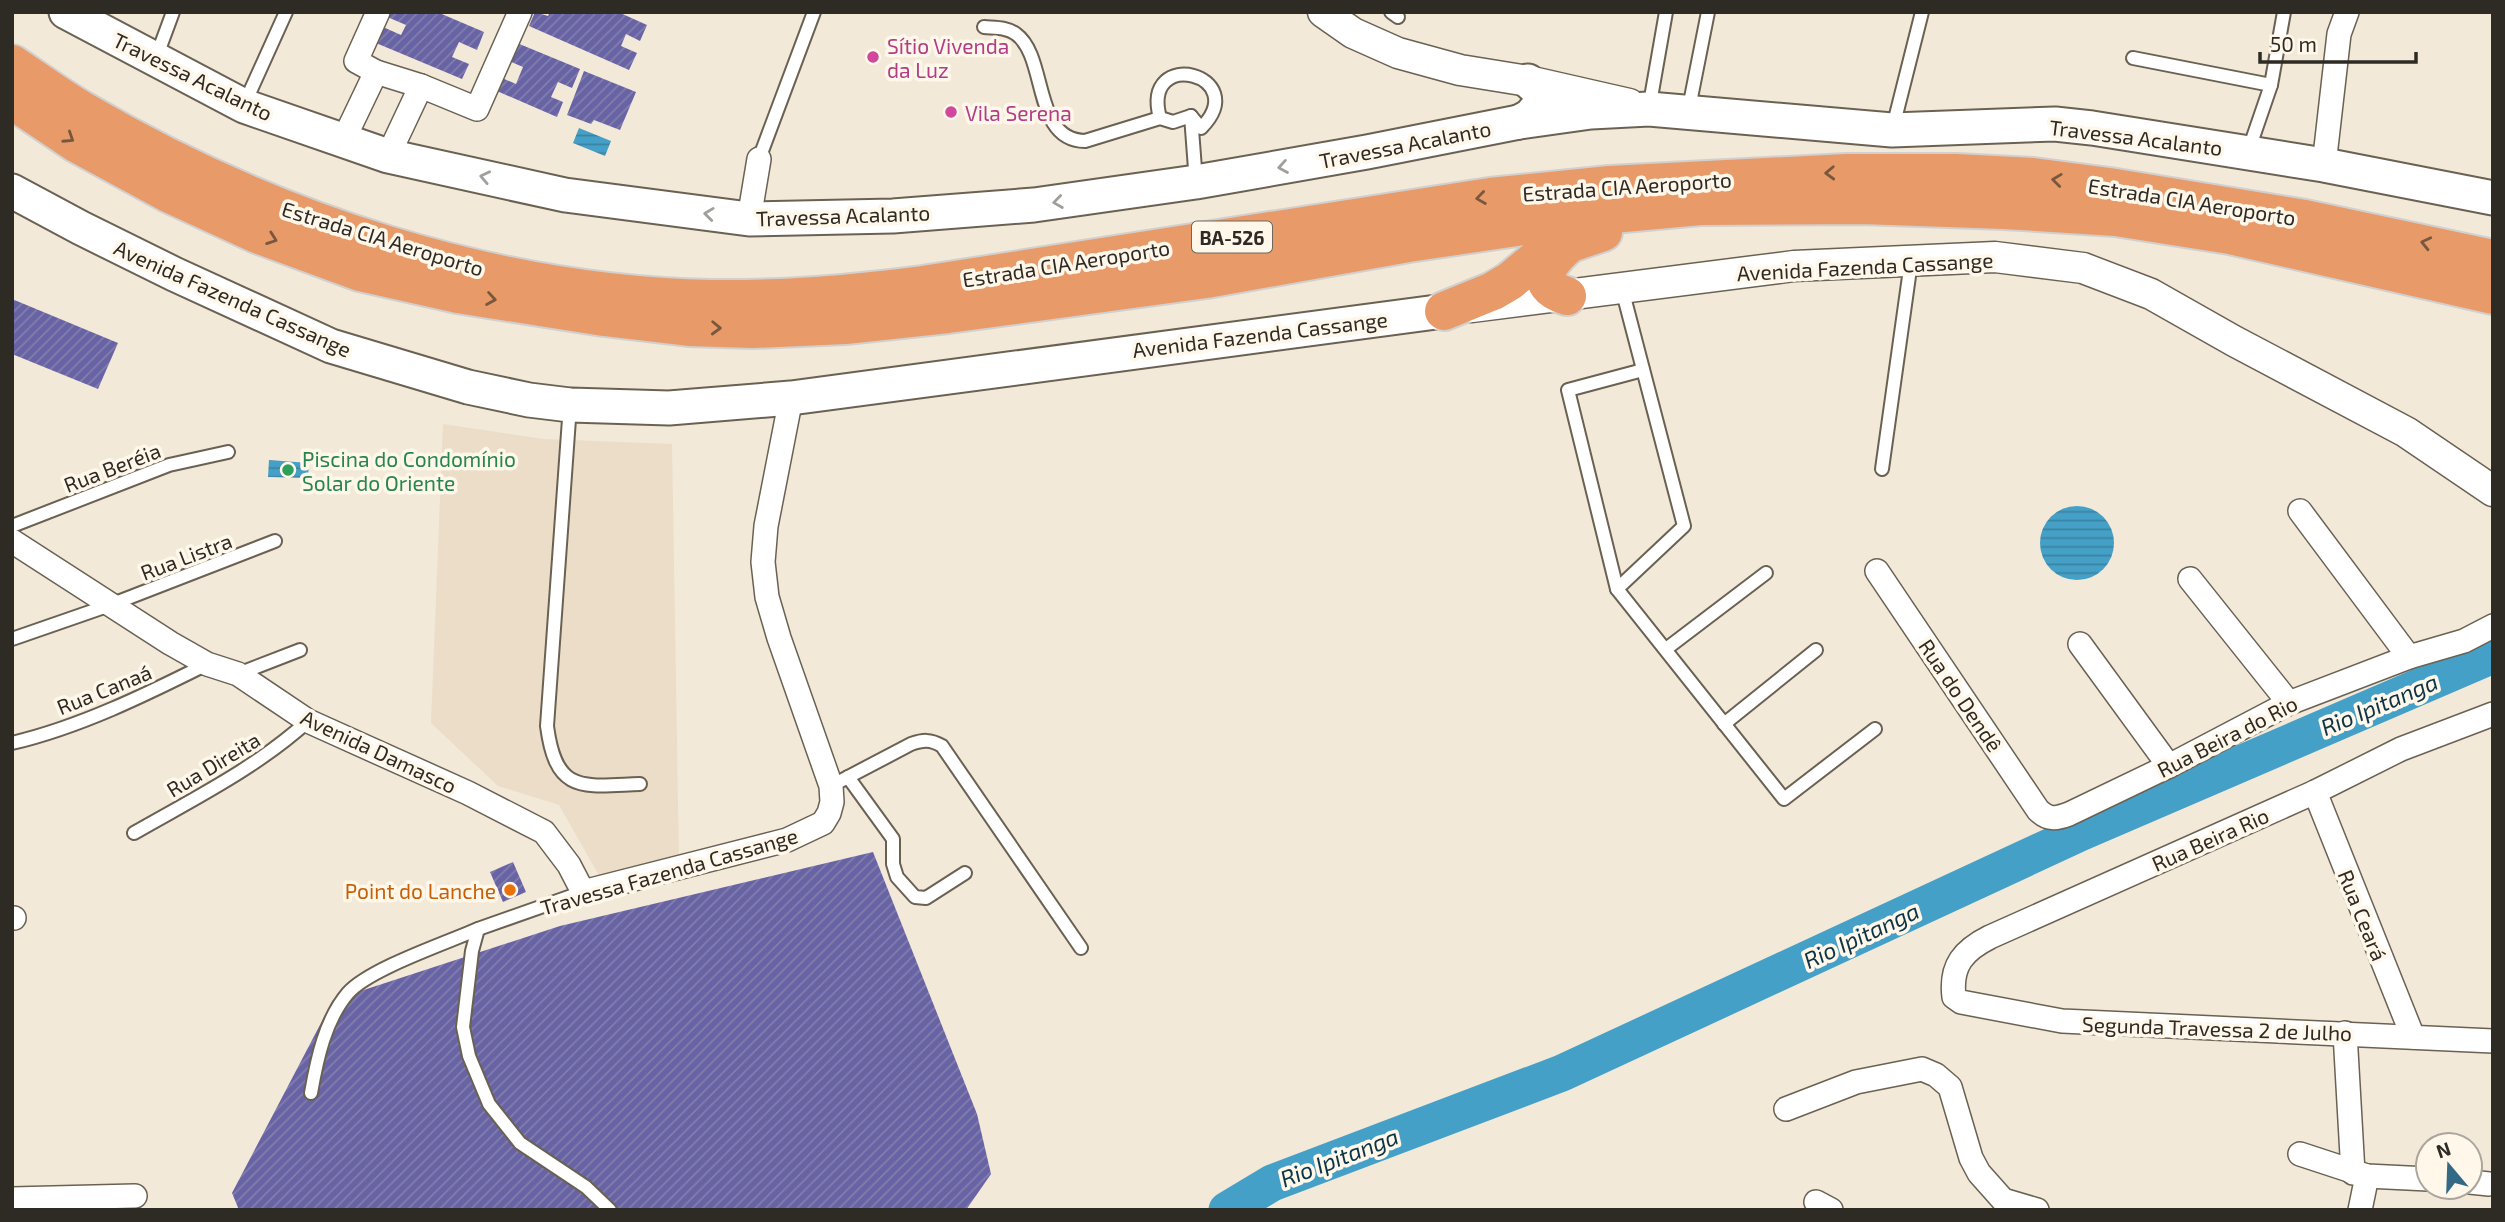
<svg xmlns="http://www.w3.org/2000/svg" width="2505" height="1222" viewBox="0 0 2505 1222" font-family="'Exo 2',sans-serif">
<defs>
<pattern id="water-rules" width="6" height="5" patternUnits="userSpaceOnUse" patternTransform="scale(1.75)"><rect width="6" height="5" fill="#45a0c7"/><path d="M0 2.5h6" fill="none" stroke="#3a83a1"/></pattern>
<pattern id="building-hatch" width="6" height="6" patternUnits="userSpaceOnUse" patternTransform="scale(1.75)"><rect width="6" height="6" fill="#6863a5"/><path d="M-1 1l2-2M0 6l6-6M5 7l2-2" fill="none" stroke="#827fac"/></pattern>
</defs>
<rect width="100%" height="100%" fill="#f3e9d9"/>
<polygon fill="#ebddc7" points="443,424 544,439 672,444 679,864 601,879 559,805 498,786 431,723"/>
<g fill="url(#water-rules)">
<polygon points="579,128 611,141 605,156 573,143"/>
<polygon points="269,460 309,463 308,478 268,477"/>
<circle cx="2077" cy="543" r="37"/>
</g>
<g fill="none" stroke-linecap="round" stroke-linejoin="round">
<polyline stroke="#45a0c7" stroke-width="37" points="1227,1210 1272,1183 1562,1073 2082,832 2493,655"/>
</g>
<g fill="url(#building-hatch)">
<polygon points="387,12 437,12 484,32 477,50 459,42 452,57 469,64 462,79 376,43 383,27 401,35 406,25 385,16"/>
<polygon points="535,12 548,16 550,12 618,12 647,25 640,41 626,34 621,46 637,53 629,70 529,26"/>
<polygon points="517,43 580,69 572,88 558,82 551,97 563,102 557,117 497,91 502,78 516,84 523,67 509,61"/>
<polygon points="584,71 636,92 620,130 594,120 591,124 567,115"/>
<polygon points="12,299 118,343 98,389 12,354"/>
<polygon points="873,852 977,1114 991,1174 966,1210 239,1210 232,1193 333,1000 560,926"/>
<polygon points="513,862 526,892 503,902 490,872"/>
</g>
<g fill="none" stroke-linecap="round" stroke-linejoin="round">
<g stroke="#6a6153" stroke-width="16">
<g id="service">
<polyline points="1391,12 1398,17"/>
<path d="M 984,27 C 995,28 1007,27 1016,34 C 1048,57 1032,140 1085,141 L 1160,118 L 1173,122 L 1191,116 L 1196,182"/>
<polyline points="156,58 173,12"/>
<polyline points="2133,58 2271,85"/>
<polyline points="244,105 286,12"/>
<polyline points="1649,109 1666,12"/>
<polyline points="1688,113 1708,12"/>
<path d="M 1160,118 C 1140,45 1254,75 1201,128 L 1191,116"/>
<polyline points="1893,127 1922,12"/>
<polyline points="2248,152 2271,85 2284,12"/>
<polyline points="759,159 814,12"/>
<polyline points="1622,289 1684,526 1617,589 1784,799 1875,729"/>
<path d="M 570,405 L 547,726 C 556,795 583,786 640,784"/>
<polyline points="1882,469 1911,262"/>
<polyline points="12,526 169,465 228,452"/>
<polyline points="1617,589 1568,390 1643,370"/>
<polyline points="12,639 110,605 275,541"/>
<polyline points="1666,649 1766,573"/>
<polyline points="238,674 300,650"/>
<polyline points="1724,724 1816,650"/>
<path d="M 12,743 C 80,727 145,695 207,664"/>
<polyline points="848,777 893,839 893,864 897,877 915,897 926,898 965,873"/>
<path d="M 831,786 L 911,744 C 923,740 930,739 942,746 L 1081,948"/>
<path d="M 134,833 C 195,798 256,768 308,721"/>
<polyline points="478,929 583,892"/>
<path d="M 311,1093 C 317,1059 325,1020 348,993 C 369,969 446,943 478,929 L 472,951 L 463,1027 L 469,1056 L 489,1104 L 520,1143 L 586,1187 L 610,1210"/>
</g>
</g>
<g stroke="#6a6153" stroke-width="26">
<g id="minor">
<polyline points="378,12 356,61 376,72 421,86 477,109 520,12"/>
<polyline points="343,141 376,72"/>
<polyline points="388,156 421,86"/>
<polyline points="2324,165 2339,34 2347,12"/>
<polyline points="749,219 759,159"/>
<polyline points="2300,511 2409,657"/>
<polyline points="12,541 170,643 207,664 238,674 308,721 468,793 544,832 569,865 583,892 787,840 823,823 829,813 832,802 831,786 779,638 767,597 763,562 766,526 791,398"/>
<path d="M 1877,571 L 2038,810 C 2048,820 2056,819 2069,814 L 2169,766 L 2289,703 L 2409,657 L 2464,641 L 2493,626"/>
<polyline points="2190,579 2289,703"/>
<polyline points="2080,644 2169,766"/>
<path d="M 2493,714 L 2401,749 L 2315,792 L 1990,937 C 1964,950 1950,965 1954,997 L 1961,1002 L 2062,1021 L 2493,1041"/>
<polyline points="2315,792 2413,1037"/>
<polyline points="12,918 14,918"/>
<polyline points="2345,1033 2353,1173"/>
<polyline points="1786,1109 1856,1082 1922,1069 1936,1075 1950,1087 1971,1158 1979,1173 2003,1200 2037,1210"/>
<polyline points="2300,1154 2367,1176 2428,1179"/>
<polyline points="2470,1182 2489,1184"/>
<polyline points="12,1199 135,1196"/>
<polyline points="1816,1202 1831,1210"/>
<polyline points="2360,1210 2367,1176"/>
</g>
</g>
<g stroke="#6a6153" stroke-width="33">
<g id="tertiary">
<polyline points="1323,12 1353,33 1398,53 1460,70 1528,81 1629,104"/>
<polyline points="1472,307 1794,266 1995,257 2083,268 2151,294 2234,341 2406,432 2493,491"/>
</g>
</g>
<g stroke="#6a6153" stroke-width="37">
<g id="secondary">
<polyline points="66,12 244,106 388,156 565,195 749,219 893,216 1034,205 1196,182 1367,152 1519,122 1591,112 1649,109 1892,130 2055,124 2092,128 2324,165 2493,198"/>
<polyline points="1519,122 1530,116 1541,103 1539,91 1528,81"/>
<polyline points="12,191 81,228 174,274 331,346 468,387 529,400 570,405 669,408 791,398 1444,311"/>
</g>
</g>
<g stroke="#d1d0cf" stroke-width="42">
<g id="trunk">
<path d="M 12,64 C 36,80 59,97 83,111 C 270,221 495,295 712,299 C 783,300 853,294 923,285 L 1490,197 L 1610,185 L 1847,173 L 1956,173 L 2033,177 L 2109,187 L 2305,219 L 2493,259"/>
<polyline points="12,100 76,143 170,194 257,234 360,272 458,294 604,317 689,327 753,329 845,325 948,314 1206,279 1408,243 1591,216 1700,206 1862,205 2005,210 2116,217 2230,235 2493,295"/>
<path d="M 1567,296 C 1529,285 1550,260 1570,243"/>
<polyline points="1444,311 1493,291 1510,281 1540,256 1556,248 1603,232"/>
</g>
</g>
<use href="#service" stroke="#fff" stroke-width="12"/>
<use href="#minor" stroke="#fff" stroke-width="23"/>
<use href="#tertiary" stroke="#fff" stroke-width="30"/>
<use href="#secondary" stroke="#fff" stroke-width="33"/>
<use href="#trunk" stroke="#e89a68" stroke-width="38"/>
</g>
<defs><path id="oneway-chevron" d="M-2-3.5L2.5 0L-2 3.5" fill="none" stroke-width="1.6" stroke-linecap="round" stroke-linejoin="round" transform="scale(1.75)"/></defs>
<g stroke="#78573f">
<use href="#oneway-chevron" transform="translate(69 138) rotate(33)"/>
<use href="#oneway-chevron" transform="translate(1830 173) rotate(178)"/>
<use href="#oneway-chevron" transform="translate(2057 180) rotate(-173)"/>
<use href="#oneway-chevron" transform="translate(1481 198) rotate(172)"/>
<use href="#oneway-chevron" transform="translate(272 239) rotate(20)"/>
<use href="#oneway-chevron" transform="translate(2426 243) rotate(-167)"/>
<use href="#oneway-chevron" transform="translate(491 299) rotate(9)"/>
<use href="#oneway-chevron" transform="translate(716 328) rotate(2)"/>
</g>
<g stroke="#a19f9c">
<use href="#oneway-chevron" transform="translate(1283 167) rotate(170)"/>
<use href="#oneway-chevron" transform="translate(485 177) rotate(-168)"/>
<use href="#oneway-chevron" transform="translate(1058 202) rotate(172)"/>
<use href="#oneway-chevron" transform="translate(709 214) rotate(-173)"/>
</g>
<g fill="#d1479c" stroke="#fff7ea" stroke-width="2.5">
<circle cx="873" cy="57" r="7"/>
<circle cx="951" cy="112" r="7"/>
</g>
<circle fill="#2e9e5b" stroke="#fff7ea" stroke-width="2.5" cx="288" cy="470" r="7"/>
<circle fill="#e8710a" stroke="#fff7ea" stroke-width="2.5" cx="510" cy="890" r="7"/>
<g text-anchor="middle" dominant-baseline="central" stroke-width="7" stroke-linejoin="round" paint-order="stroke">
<rect fill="#fff7ea" stroke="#6d685f" stroke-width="2" x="1192" y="221.5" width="80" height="31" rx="5"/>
<g font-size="19" font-weight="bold" fill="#2e2a24">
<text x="1232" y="237">BA-526</text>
</g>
<g font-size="21" fill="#b23c85" stroke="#fff7ea" text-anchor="start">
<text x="887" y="45">Sítio Vivenda<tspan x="887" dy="24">da Luz</tspan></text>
<text x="965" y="112">Vila Serena</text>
</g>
<g font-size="21" fill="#2e2a24" stroke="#fff7ea">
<text transform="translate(193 76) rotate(26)">Travessa Acalanto</text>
<text transform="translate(2136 137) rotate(7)">Travessa Acalanto</text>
<text transform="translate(1405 144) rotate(-11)">Travessa Acalanto</text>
<text transform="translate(1627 186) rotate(-4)">Estrada CIA Aeroporto</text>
<text transform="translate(2192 201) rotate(9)">Estrada CIA Aeroporto</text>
<text transform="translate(843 215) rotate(-2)">Travessa Acalanto</text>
<text transform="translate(383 238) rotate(17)">Estrada CIA Aeroporto</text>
<text transform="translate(1066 263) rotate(-9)">Estrada CIA Aeroporto</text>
<text transform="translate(1865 266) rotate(-3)">Avenida Fazenda Cassange</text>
<text transform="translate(233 298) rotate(24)">Avenida Fazenda Cassange</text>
<text transform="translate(1260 334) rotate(-7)">Avenida Fazenda Cassange</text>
<text transform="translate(112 467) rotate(-21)">Rua Beréia</text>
<text transform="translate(186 556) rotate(-21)">Rua Listra</text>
<text transform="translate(104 689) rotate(-22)">Rua Canaá</text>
<text transform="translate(1961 695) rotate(56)">Rua do Dendê</text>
<text transform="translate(2227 736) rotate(-27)">Rua Beira do Rio</text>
<text transform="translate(379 751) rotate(25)">Avenida Damasco</text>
<text transform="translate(213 764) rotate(-31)">Rua Direita</text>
<text transform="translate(2210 839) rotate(-24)">Rua Beira Rio</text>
<text transform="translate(669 871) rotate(-16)">Travessa Fazenda Cassange</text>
<text transform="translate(2363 915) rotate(68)">Rua Ceará</text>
<text transform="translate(2217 1028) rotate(2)">Segunda Travessa 2 de Julho</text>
</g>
<g font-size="21" fill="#27864d" stroke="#fff7ea" text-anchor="start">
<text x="302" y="458">Piscina do Condomínio<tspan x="302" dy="24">Solar do Oriente</tspan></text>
</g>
<g font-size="21" fill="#c56008" stroke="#fff7ea" text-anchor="end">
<text x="496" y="890">Point do Lanche</text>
</g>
<g font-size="23" font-style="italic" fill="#0b3546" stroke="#fff7ea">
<text transform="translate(2379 704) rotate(-23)">Rio Ipitanga</text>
<text transform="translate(1861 935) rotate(-25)">Rio Ipitanga</text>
<text transform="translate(1339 1157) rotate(-21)">Rio Ipitanga</text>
</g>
</g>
<rect width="2505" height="1222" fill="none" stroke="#2e2a24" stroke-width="28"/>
<g transform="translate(2449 1166) rotate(341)"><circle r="33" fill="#fff7ea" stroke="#aba59b" stroke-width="2"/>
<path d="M0-5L12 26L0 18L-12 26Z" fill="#346985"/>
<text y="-10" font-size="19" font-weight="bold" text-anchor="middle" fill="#2e2a24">N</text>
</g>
<path d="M2260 52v10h156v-10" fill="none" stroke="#2e2a24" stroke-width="3.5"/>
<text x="2270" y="52" font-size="21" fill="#2e2a24" stroke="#fff7ea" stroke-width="5" paint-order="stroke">50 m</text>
</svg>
